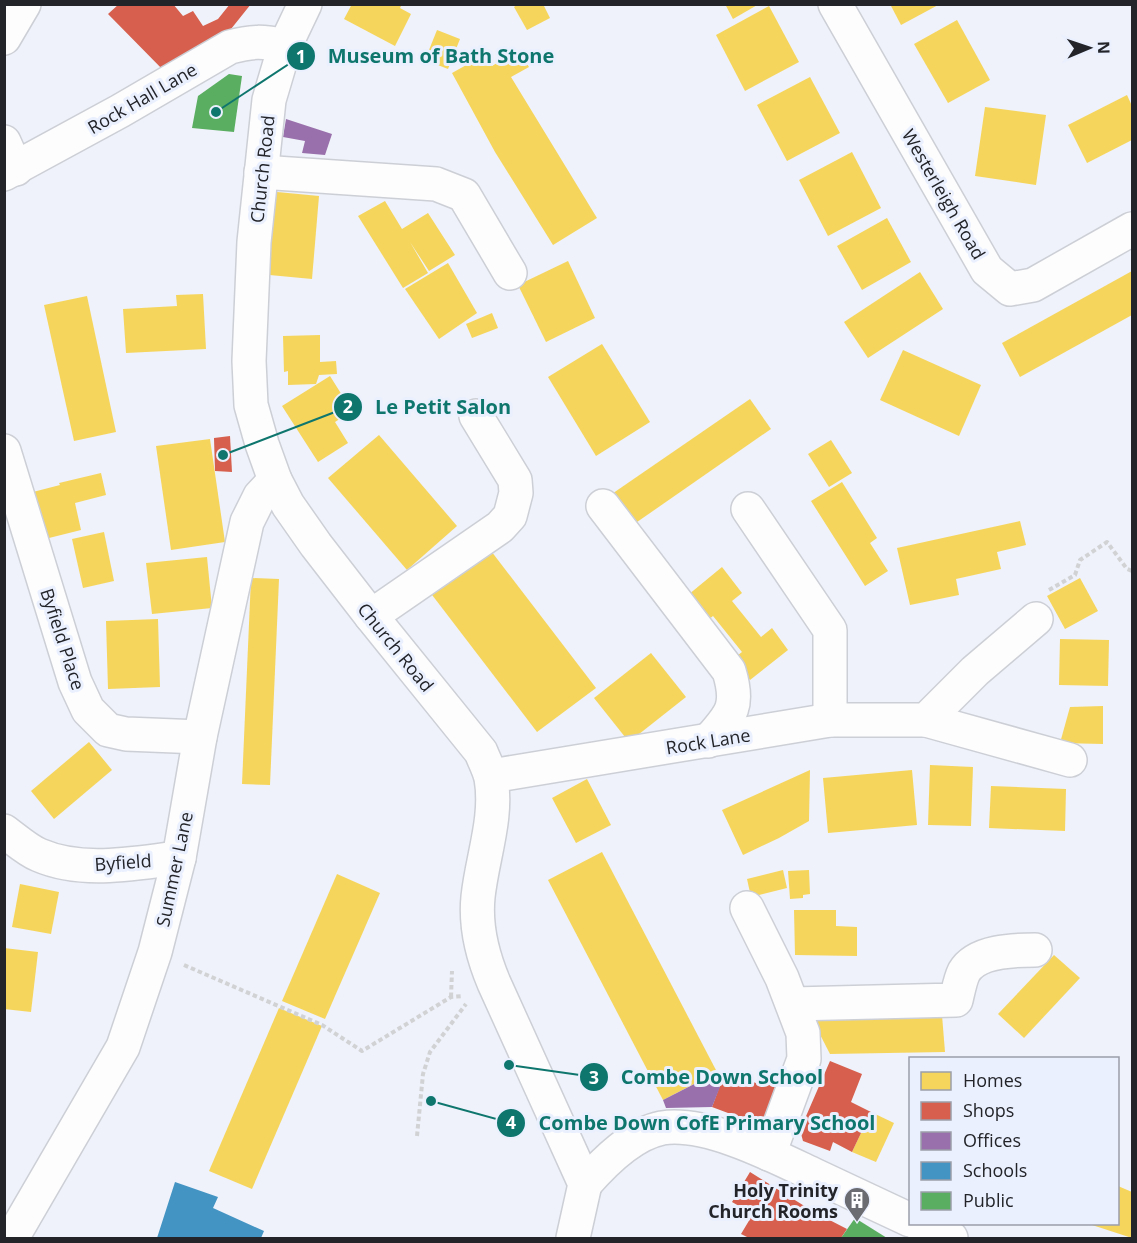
<svg xmlns="http://www.w3.org/2000/svg" width="1137" height="1243" viewBox="0 0 1137 1243" font-family="'Open Sans',sans-serif">
<rect width="100%" height="100%" fill="#eff2fa"/>
<g fill="#f6d55c">
<polygon points="352,4 402,4 400,8 411,14 395,46 344,19"/>
<polygon points="518,4 543,4 550,18 527,30 514,7"/>
<polygon points="725,4 759,4 733,19"/>
<polygon points="890,4 940,4 901,25"/>
<polygon points="769,6 799,62 745,91 716,35"/>
<polygon points="957,20 990,80 948,103 914,44"/>
<polygon points="437,30 460,39 448,69 425,60"/>
<polygon points="519,50 529,67 511,77 597,218 553,245 495,152 452,73 486,54 492,66"/>
<polygon points="810,77 840,133 787,161 757,105"/>
<polygon points="1127,95 1132,106 1132,140 1087,163 1068,125"/>
<polygon points="985,107 1046,115 1036,185 975,176"/>
<polygon points="852,152 881,208 828,236 799,180"/>
<polygon points="267,191 319,196 312,279 259,274"/>
<polygon points="385,201 402,229 428,213 455,255 429,271 410,242 428,273 403,288 358,216"/>
<polygon points="887,218 911,262 862,290 837,246"/>
<polygon points="568,261 595,318 546,342 518,285"/>
<polygon points="448,263 477,313 439,339 405,289"/>
<polygon points="1132,271 1132,315 1020,377 1002,343"/>
<polygon points="920,272 943,309 868,358 844,322"/>
<polygon points="203,294 206,349 126,353 123,309 177,306 176,295"/>
<polygon points="87,296 116,432 74,441 44,305"/>
<polygon points="492,313 498,328 472,338 466,324"/>
<polygon points="320,335 320,362 336,361 337,374 319,375 316,384 288,385 288,371 284,372 283,336"/>
<polygon points="602,344 650,422 596,456 548,377"/>
<polygon points="903,350 981,385 959,436 880,400"/>
<polygon points="330,376 352,411 335,422 348,443 318,462 282,406"/>
<polygon points="750,399 771,429 627,529 606,498"/>
<polygon points="379,435 457,526 407,570 328,478"/>
<polygon points="210,439 225,542 171,550 156,446"/>
<polygon points="831,440 852,473 829,487 808,454"/>
<polygon points="101,473 106,495 75,503 81,530 45,539 33,492 60,485 59,483"/>
<polygon points="842,482 877,538 870,543 888,571 865,586 811,501"/>
<polygon points="1020,521 1026,545 997,552 1001,569 956,579 959,595 910,605 897,548"/>
<polygon points="104,532 114,581 83,588 72,539"/>
<polygon points="485,543 596,688 537,732 426,587"/>
<polygon points="207,557 212,608 152,614 146,563"/>
<polygon points="722,567 742,593 732,601 761,637 772,628 788,650 750,680 733,659 742,652 713,616 708,620 688,595"/>
<polygon points="251,578 279,579 270,785 242,784"/>
<polygon points="1080,578 1098,611 1065,629 1047,596"/>
<polygon points="158,619 160,687 108,689 106,621"/>
<polygon points="1060,639 1109,640 1108,686 1059,685"/>
<polygon points="651,653 686,697 629,742 594,698"/>
<polygon points="1103,706 1103,744 1060,743 1070,707"/>
<polygon points="89,742 112,770 54,819 31,791"/>
<polygon points="930,765 973,767 971,826 928,825"/>
<polygon points="810,770 809,821 779,838 743,855 722,810"/>
<polygon points="912,770 917,825 828,833 823,778"/>
<polygon points="587,779 611,825 576,843 552,798"/>
<polygon points="991,786 1066,789 1065,831 989,828"/>
<polygon points="602,852 717,1072 663,1100 548,880"/>
<polygon points="783,870 787,888 751,897 747,879"/>
<polygon points="809,870 810,894 803,895 803,898 790,899 788,871"/>
<polygon points="337,874 380,893 325,1019 282,1001"/>
<polygon points="20,884 59,892 51,934 12,927"/>
<polygon points="794,910 836,910 836,926 857,927 857,956 795,955"/>
<polygon points="4,948 38,952 31,1012 4,1009"/>
<polygon points="1054,955 1080,978 1024,1038 998,1014"/>
<polygon points="279,1008 322,1026 252,1189 209,1171"/>
<polygon points="942,1015 945,1052 830,1054 811,1017"/>
<polygon points="871,1112 894,1123 876,1162 852,1152"/>
<polygon points="1118,1186 1132,1192 1132,1238 1089,1224 1118,1224"/>
</g>
<g fill="#d6604d">
<polygon points="119,4 173,4 183,16 193,11 203,26 218,19 230,4 251,4 227,34 167,74 108,14"/>
<polygon points="230,436 232,472 215,471 214,438"/>
<polygon points="830,1061 862,1074 851,1102 871,1112 852,1152 833,1142 830,1151 803,1141 800,1130"/>
<polygon points="761,1069 787,1079 768,1128 712,1107 725,1072 756,1083"/>
<polygon points="750,1172 814,1212 847,1229 841,1238 749,1238 741,1234 753,1214 732,1202"/>
</g>
<g fill="#9970ab">
<polygon points="286,119 332,134 325,155 302,153 305,141 283,137"/>
<polygon points="704,1079 720,1087 712,1107 666,1108 663,1100"/>
</g>
<polygon fill="#4393c3" points="175,1182 218,1197 213,1208 264,1231 261,1238 157,1238"/>
<g fill="#5aae61">
<polygon points="229,74 242,76 234,132 192,128 198,96"/>
<polygon points="855,1218 887,1238 841,1238"/>
</g>
<g fill="none" stroke-linecap="round" stroke-linejoin="round">
<g stroke="#cdcfd6" stroke-width="36">
<g id="minor">
<path d="M 305,4 L 285,46 L 269,100 L 254,242 L 249,361 L 251,405 L 262,444 L 275,480 L 288,505 L 316,545 L 371,616 L 481,752 C 484,760 489,769 491,778 C 498,818 482,858 478,897 C 475,927 483,957 494,983 L 585,1184 L 573,1238"/>
<polyline points="835,4 987,270 1010,289 1033,285 1132,229"/>
<polyline points="4,38 24,4"/>
<polyline points="4,142 16,169"/>
<polyline points="261,172 436,184 464,195 510,273"/>
<path d="M 4,174 L 120,111 L 230,47 C 252,41 263,41 285,46"/>
<polyline points="4,451 75,682 88,710 108,730 126,734 200,737"/>
<path d="M 603,506 L 729,671 C 740,707 731,715 708,741"/>
<polyline points="748,509 830,630 830,720"/>
<polyline points="371,616 500,527 510,516 516,493 515,480 476,416"/>
<polyline points="926,720 1070,760"/>
<polyline points="491,776 830,720 926,720 975,671 1036,619"/>
<path d="M 4,831 C 15,839 27,850 39,855 C 83,874 134,863 179,858"/>
<polyline points="747,908 782,978 803,1033 804,1059 769,1154"/>
<path d="M 793,1004 L 956,1000 C 958,992 960,980 964,972 C 976,951 1014,950 1035,950"/>
<path d="M 585,1184 C 605,1161 632,1134 662,1128 C 707,1121 774,1156 814,1175 C 846,1190 878,1205 910,1220"/>
<polyline points="919,1224 951,1238"/>
<polyline points="12,1238 123,1047 155,952 179,858 200,737 247,522 260,496 275,480"/>
</g>
</g>
<g stroke="#d1d2d4" stroke-width="4" stroke-dasharray="4.5 3" stroke-linecap="butt">
<polyline points="1049,590 1075,575 1080,560 1107,542 1127,569 1132,571"/>
<polyline points="184,965 322,1025 362,1051 451,997 463,996"/>
<polyline points="451,997 452,971"/>
<polyline points="417,1136 423,1074 430,1052 466,1004"/>
</g>
<use href="#minor" stroke="#fdfdfe" stroke-width="33"/>
</g>
<defs>
<g id="building-pin" transform="scale(1.35)"><path d="M0 17L-7.5 6A9.5 9.5 0 1 1 7.5 6Z" fill="#6a6c72" stroke="#ebf0fe"/><path d="M-4-6H4V6H1V3H-1V6H-4ZM-2.5-4.3h1.7v1.8h-1.7ZM.8-4.3h1.7v1.8H.8ZM-2.5-1h1.7V.8h-1.7ZM.8-1h1.7V.8H.8Z" fill="#fff"/></g>
</defs>
<g fill-rule="evenodd">
<use href="#building-pin" x="857" y="1200"/>
</g>
<g text-anchor="middle" dominant-baseline="central" stroke-width="6" stroke-linejoin="round" paint-order="stroke">
<g font-size="18" fill="#222429" stroke="#ebf0fe">
<text transform="translate(142 98) rotate(-30)">Rock Hall Lane</text>
<text transform="translate(262 169) rotate(-84)">Church Road</text>
<text transform="translate(944 194) rotate(60)">Westerleigh Road</text>
<text transform="translate(63 639) rotate(72)">Byfield Place</text>
<text transform="translate(396 647) rotate(51)">Church Road</text>
<text transform="translate(708 741) rotate(-9)">Rock Lane</text>
<text transform="translate(123 862) rotate(-4)">Byfield</text>
<text transform="translate(174 869) rotate(-78)">Summer Lane</text>
</g>
<g font-size="18" font-weight="bold" fill="#222429" stroke="#ebf0fe" text-anchor="end">
<text x="838" y="1190">Holy Trinity<tspan x="838" dy="21">Church Rooms</tspan></text>
</g>
</g>
<path fill="none" stroke="#0f766e" stroke-width="2" d="M216 112L301 56M223 455L348 407M509 1065L594 1077M431 1101L511 1123"/>
<g fill="#0f766e" stroke="#ebf0fe" stroke-width="2">
<circle cx="216" cy="112" r="6"/>
<circle cx="223" cy="455" r="6"/>
<circle cx="509" cy="1065" r="6"/>
<circle cx="431" cy="1101" r="6"/>
<circle cx="301" cy="56" r="15"/>
<circle cx="348" cy="407" r="15"/>
<circle cx="594" cy="1077" r="15"/>
<circle cx="511" cy="1123" r="15"/>
</g>
<g font-size="18" text-anchor="middle" font-weight="bold" fill="#fff">
<text x="301" y="63">1</text>
<text x="348" y="413">2</text>
<text x="594" y="1084">3</text>
<text x="511" y="1129">4</text>
</g>
<g font-size="20" text-anchor="middle" font-weight="bold" fill="#0f766e" stroke="#ebf0fe" stroke-width="6" stroke-linejoin="round" paint-order="stroke">
<text x="441" y="63">Museum of Bath Stone</text>
<text x="443" y="414">Le Petit Salon</text>
<text x="722" y="1084">Combe Down School</text>
<text x="707" y="1130">Combe Down CofE Primary School</text>
</g>
<rect width="1137" height="1243" fill="none" stroke="#222429" stroke-width="12"/>
<rect x="909" y="1057" width="210" height="168" fill="#ebf0fe" stroke="#9b9ea9" stroke-width="1.5"/>
<rect x="921" y="1072" width="30" height="18" fill="#f6d55c" stroke="#9b9ea9" stroke-width="1.5"/>
<text x="963" y="1087" font-size="18" fill="#222429">Homes</text>
<rect x="921" y="1102" width="30" height="18" fill="#d6604d" stroke="#9b9ea9" stroke-width="1.5"/>
<text x="963" y="1117" font-size="18" fill="#222429">Shops</text>
<rect x="921" y="1132" width="30" height="18" fill="#9970ab" stroke="#9b9ea9" stroke-width="1.5"/>
<text x="963" y="1147" font-size="18" fill="#222429">Offices</text>
<rect x="921" y="1162" width="30" height="18" fill="#4393c3" stroke="#9b9ea9" stroke-width="1.5"/>
<text x="963" y="1177" font-size="18" fill="#222429">Schools</text>
<rect x="921" y="1192" width="30" height="18" fill="#5aae61" stroke="#9b9ea9" stroke-width="1.5"/>
<text x="963" y="1207" font-size="18" fill="#222429">Public</text>
<g transform="translate(1089 48) rotate(88)" stroke="#ebf0fe" stroke-width="4.5" paint-order="stroke">
<path d="M0-4.5L10 22L0 15L-10 22Z" fill="#222429"/>
<text y="-9" font-size="16" font-weight="bold" text-anchor="middle" fill="#222429">N</text>
</g>
</svg>
